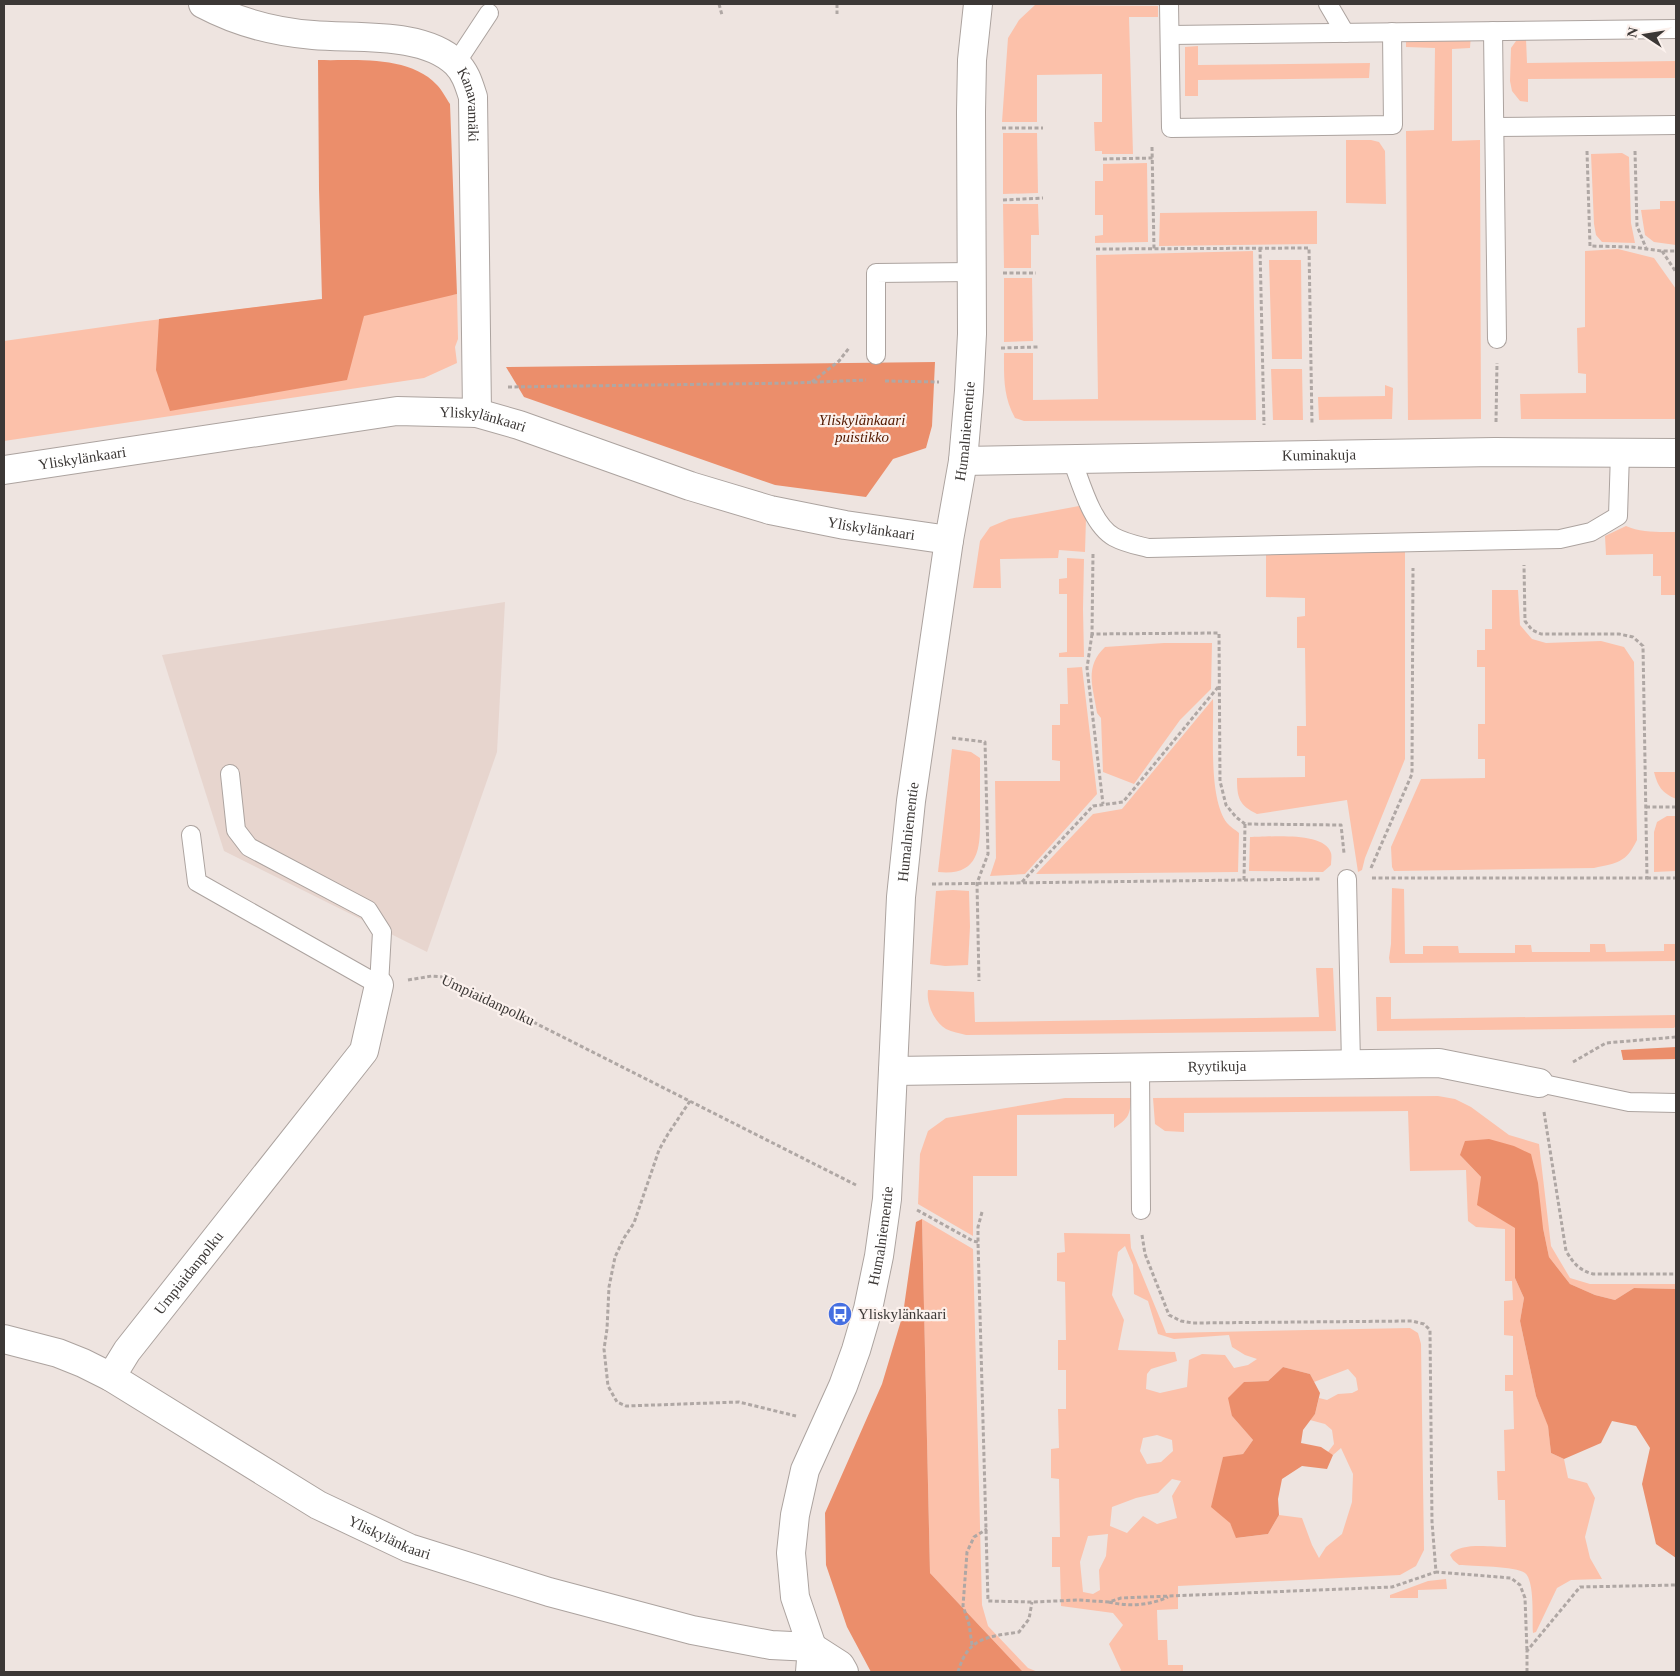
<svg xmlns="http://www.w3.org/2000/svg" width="1680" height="1676" viewBox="0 0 1680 1676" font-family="Georgia,serif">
<rect width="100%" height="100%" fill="#eee4e0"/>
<polygon fill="#e7d5ce" points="505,602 497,752 427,952 224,851 162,655"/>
<g fill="#fcc1aa" fill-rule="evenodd">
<polygon points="1035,5 1158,6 1158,17 1129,17 1133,154 1102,154 1102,151 1095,151 1094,122 1102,122 1102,74 1037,75 1037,122 1002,122 1008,38 1019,20"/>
<polygon points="1471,34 1470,48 1452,49 1452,141 1480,140 1481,419 1408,420 1406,131 1434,130 1435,48 1406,47 1406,35"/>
<polygon points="1526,39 1527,63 1676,61 1676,78 1528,79 1528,102 1520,101 1512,91 1510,81 1511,48 1516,41"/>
<polygon points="1198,46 1198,65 1370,63 1369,78 1198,80 1198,96 1185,96 1185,47"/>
<polygon points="1003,133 1037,133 1038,193 1003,194"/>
<polygon points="1346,140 1371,140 1379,142 1385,151 1386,204 1346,203"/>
<polygon points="1622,153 1629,157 1631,223 1635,243 1602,242 1596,235 1594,224 1591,154"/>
<polygon points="1147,163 1148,242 1095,243 1095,236 1103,235 1103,215 1095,215 1095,181 1103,181 1103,164"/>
<polygon points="1660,201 1676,201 1676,245 1654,242 1645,235 1641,210 1660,209"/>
<polygon points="1003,204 1038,204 1039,235 1031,235 1031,268 1004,268"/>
<polygon points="1317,211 1317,244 1159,246 1160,213"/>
<polygon points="1618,249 1654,258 1676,289 1676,419 1521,419 1520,394 1586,393 1586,374 1578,373 1577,328 1585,327 1585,251"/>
<path d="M 1253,251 L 1256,420 L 1024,421 L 1015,418 C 1003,396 1004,377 1004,353 L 1033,353 L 1033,400 L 1098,399 L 1096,255 Z"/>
<polygon points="1301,260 1302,359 1272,359 1269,260"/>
<polygon points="1004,278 1032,278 1033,341 1004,342"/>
<polygon points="451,283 452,295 457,294 458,339 455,347 457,363 424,378 4,441 4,341 138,322"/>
<polygon points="1271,369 1302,369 1303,420 1273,420"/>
<polygon points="1385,385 1393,388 1392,419 1319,420 1318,397 1385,396"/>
<polygon points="1079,506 1086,518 1085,552 1059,550 1058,558 1000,559 1001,588 973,588 980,541 990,527 1009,519"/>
<path d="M 1626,526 C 1641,533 1660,532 1676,532 L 1676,595 L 1661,595 L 1661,576 L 1653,576 L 1653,554 L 1606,555 L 1605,536 Z"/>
<path d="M 1266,551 L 1405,551 L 1405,759 L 1365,858 L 1362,870 L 1358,872 L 1347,800 L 1257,814 C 1239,805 1237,798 1237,778 L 1305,777 L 1305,756 L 1297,756 L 1297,726 L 1306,726 L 1305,648 L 1297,648 L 1297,617 L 1305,616 L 1305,598 L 1266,597 Z"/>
<polygon points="1067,558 1084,559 1083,609 1084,657 1059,657 1059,653 1067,652 1067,594 1059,594 1059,579 1067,578"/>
<path d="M 1492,590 L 1518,590 L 1520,625 L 1532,639 L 1546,643 L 1601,641 L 1624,647 L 1634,662 L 1637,840 C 1626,863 1617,863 1594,868 L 1394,871 L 1392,867 L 1391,847 L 1421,779 L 1485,778 L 1485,759 L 1478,759 L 1478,724 L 1485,724 L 1485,667 L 1477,667 L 1477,650 L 1485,650 L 1485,629 L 1492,629 Z"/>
<path d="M 1164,643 L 1212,643 L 1211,689 L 1180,720 L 1134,784 L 1103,772 L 1101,718 L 1097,713 C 1093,687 1084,667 1105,647 Z"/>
<polygon points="1082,667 1097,794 1025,874 990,876 996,858 995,781 1060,781 1060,761 1052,760 1052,725 1060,725 1060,704 1068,704 1067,668"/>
<path d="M 1213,699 C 1214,731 1208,798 1227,823 C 1230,827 1236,830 1239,833 L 1238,872 L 1036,874 L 1093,814 L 1122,809 Z"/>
<path d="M 952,749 L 971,752 L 980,758 C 980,774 980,791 980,808 C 980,841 984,877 938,872 Z"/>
<path d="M 1654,772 L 1676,772 L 1676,799 C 1662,793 1658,787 1654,772 Z"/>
<polygon points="1667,816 1676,816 1676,871 1654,872 1654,832 1657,822"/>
<path d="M 1250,837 C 1268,837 1325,831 1331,853 C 1332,856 1331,862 1331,865 L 1323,872 L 1249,871 Z"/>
<polygon points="1392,888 1404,889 1405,954 1423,954 1423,946 1458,946 1459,953 1515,953 1515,945 1531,945 1532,952 1590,952 1590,944 1605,944 1606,952 1664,951 1664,944 1676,944 1676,961 1390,963 1389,958 1391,944"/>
<polygon points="953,890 969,891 970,927 968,965 945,966 930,964 936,891"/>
<path d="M 1316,968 L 1333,968 L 1336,1031 L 966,1035 C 960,1033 952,1032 946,1029 C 934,1022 926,1003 928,990 L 974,992 L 975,1022 L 1319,1017 Z"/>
<polygon points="1376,997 1391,997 1391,1019 1676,1015 1676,1026 1674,1028 1377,1031"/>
<path d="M 1438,1096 L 1455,1099 L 1471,1107 L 1509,1135 L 1539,1144 L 1551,1246 L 1570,1278 L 1590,1284 L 1676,1284 L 1676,1289 L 1634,1288 L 1615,1300 L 1595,1295 L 1570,1284 L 1549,1257 L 1543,1228 L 1460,1155 L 1481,1177 L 1515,1227 L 1515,1278 L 1524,1298 L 1520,1321 L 1536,1396 L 1548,1425 L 1551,1453 L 1564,1459 L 1568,1478 L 1587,1483 L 1595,1498 L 1585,1537 L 1590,1558 L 1602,1579 L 1571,1580 L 1557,1588 L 1536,1632 L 1533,1633 C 1532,1620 1535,1581 1525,1573 C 1516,1566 1472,1566 1459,1565 L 1453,1560 L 1450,1555 C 1459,1542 1491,1547 1506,1547 L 1505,1500 L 1498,1500 L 1497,1471 L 1505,1471 L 1504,1430 L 1514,1429 L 1513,1391 L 1505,1391 L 1505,1375 L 1513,1375 L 1513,1336 L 1504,1335 L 1504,1301 L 1513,1300 L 1512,1281 L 1505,1281 L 1505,1229 L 1476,1227 L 1468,1221 L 1466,1170 L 1410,1171 L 1408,1111 L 1184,1113 L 1184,1132 L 1165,1131 L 1155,1124 L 1153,1098 Z"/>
<path d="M 1065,1098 L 1131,1098 C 1130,1115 1129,1118 1114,1128 L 1114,1114 L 1017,1115 L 1017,1176 L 973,1176 L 973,1236 L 918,1204 L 920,1154 L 928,1131 L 946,1118 Z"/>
<polygon points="922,1219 973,1249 982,1605 988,1626 1028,1668 1038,1672 1023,1672 930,1573"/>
<path d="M 1064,1233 L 1130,1234 L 1131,1248 L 1166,1333 L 1410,1328 L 1418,1333 L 1421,1344 L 1424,1550 L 1416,1566 L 1400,1575 L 1178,1586 L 1178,1609 L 1157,1610 L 1158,1640 L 1167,1640 L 1168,1665 L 1183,1665 L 1183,1672 L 1119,1672 L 1121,1670 L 1109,1644 L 1123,1625 L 1113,1613 L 1061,1606 L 1060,1567 L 1052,1567 L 1052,1537 L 1060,1537 L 1059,1479 L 1051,1478 L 1051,1449 L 1059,1448 L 1058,1409 L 1066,1409 L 1066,1370 L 1058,1370 L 1058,1340 L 1066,1340 L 1065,1282 L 1057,1281 L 1057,1253 L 1065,1252 ZM 1125,1246 L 1133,1265 L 1134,1294 L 1148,1301 L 1158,1334 L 1174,1339 L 1229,1335 L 1232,1347 L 1245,1355 L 1257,1359 L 1248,1365 L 1234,1368 L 1225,1355 L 1202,1354 L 1189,1360 L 1187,1387 L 1160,1393 L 1146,1389 L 1147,1374 L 1151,1369 L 1177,1361 L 1175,1352 L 1118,1350 L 1124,1320 L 1112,1295 L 1118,1252 ZM 1283,1367 L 1310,1374 L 1314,1382 L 1348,1369 L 1356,1378 L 1358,1390 L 1352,1393 L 1338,1394 L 1327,1400 L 1319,1398 L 1315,1414 L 1310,1420 L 1325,1424 L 1332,1430 L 1334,1444 L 1328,1452 L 1333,1455 L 1341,1448 L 1353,1474 L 1352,1502 L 1342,1534 L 1326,1547 L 1319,1558 L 1312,1545 L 1302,1518 L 1279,1515 L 1268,1534 L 1237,1538 L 1230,1523 L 1220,1473 L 1223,1458 L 1243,1454 L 1253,1440 L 1232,1416 L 1244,1382 L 1268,1381 ZM 1157,1435 L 1172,1440 L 1173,1451 L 1161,1462 L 1147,1464 L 1140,1451 L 1143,1438 ZM 1172,1479 L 1181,1481 L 1172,1496 L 1177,1518 L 1157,1524 L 1143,1516 L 1127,1533 L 1110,1526 L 1112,1507 L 1136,1498 L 1158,1493 ZM 1108,1534 L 1106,1556 L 1099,1570 L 1100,1590 L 1093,1594 L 1083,1592 L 1080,1562 L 1088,1536 Z"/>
<polygon points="1446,1579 1447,1589 1418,1590 1418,1598 1390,1598 1390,1595 1428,1581"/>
</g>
<g fill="#eb8e6b">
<path d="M 318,60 C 356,61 409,55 437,85 C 442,90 446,98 450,104 L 457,294 L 364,316 L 347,380 L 170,411 L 156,370 L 159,319 L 322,299 L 319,189 Z"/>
<polygon points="935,362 932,426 926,448 893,459 866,497 775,485 524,397 506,367"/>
<polygon points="1676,1047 1676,1059 1623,1060 1621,1050"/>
<polygon points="1489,1139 1514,1146 1531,1154 1538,1183 1543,1228 1549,1257 1570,1284 1595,1295 1615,1300 1634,1288 1676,1289 1676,1558 1656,1544 1642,1484 1650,1448 1636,1426 1612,1421 1601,1443 1564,1459 1551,1453 1548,1426 1536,1396 1520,1321 1524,1298 1515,1278 1515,1228 1477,1205 1481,1177 1460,1155 1465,1141"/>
<polygon points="922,1219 930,1573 1023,1672 871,1672 847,1627 826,1565 825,1513 882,1384 903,1314 916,1222"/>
<polygon points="1283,1367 1310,1374 1320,1393 1315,1414 1303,1430 1301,1443 1321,1447 1333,1455 1327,1469 1302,1466 1282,1479 1278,1499 1279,1515 1268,1534 1236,1538 1230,1523 1211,1507 1223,1457 1243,1454 1253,1440 1232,1416 1228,1398 1244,1382 1268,1381"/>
</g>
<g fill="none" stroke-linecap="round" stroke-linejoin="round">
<g stroke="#aca39f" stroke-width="20">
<g id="service">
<polyline points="1169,4 1171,128 1393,125 1392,32"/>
<polyline points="1328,4 1345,33"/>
<polyline points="1493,31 1497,339"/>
<polyline points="1170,35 1676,29"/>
<polyline points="456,63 489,13"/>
<polyline points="1495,127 1676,125"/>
<polyline points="876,355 876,273 972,272"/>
<path d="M 1072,460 C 1081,483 1092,525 1114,537 C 1125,543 1136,545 1148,548 L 1560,539 L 1591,532 L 1618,516 L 1620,453"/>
<polyline points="191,835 197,882 379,985 382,932 368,910 249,847 236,830 230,774"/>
<polyline points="1347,879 1351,1064"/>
<polyline points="1140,1068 1141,1210"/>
<polyline points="1539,1083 1629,1102 1676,1103"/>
</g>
</g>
<g stroke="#aca39f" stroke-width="30">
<g id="minor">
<path id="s1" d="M 203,4 C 237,22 274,32 313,35 C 355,39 423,31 456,63 C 466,73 469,85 473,97 L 477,413"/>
<path id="s2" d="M 963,461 L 1495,452 L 1676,453"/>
<path id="s3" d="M 4,470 L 397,411 L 477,413 L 519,425 L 690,486 L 770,510 L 845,525 L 949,540"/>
<path id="s4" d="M 893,1071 L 1439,1063 L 1539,1083"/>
<path id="s5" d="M 4,1339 L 58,1353 L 83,1363 L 111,1377 L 318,1505 L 409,1548 L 549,1592 L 692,1630 L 771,1645 L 812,1647"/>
<path id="s6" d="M 111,1377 L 127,1351 L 364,1051 L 379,985"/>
</g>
</g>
<g stroke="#aca39f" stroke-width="30">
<g id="tertiary">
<polyline points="812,1647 840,1665 844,1672"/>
<path id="s7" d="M 810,1672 L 812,1647 L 795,1597 L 791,1553 L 795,1515 L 805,1470 L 843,1386 L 856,1350 L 868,1309 L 879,1256 L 887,1199 L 901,897 L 911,801 L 949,540 L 963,461 L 969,391 L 972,334 L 971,112 L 972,60 L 978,4"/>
</g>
</g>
<g stroke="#afa7a4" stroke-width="3" stroke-dasharray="4 2.5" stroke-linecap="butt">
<polyline points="719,4 722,15"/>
<polyline points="837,4 837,14"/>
<polyline points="1002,128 1043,128"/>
<polyline points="1152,147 1154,249"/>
<polyline points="1587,151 1590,246 1632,247 1662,251 1676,251"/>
<polyline points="1635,151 1637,226 1646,248"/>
<polyline points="1103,159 1153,158"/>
<polyline points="1003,200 1043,198"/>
<polyline points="1260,248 1264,425"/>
<polyline points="1096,249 1309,248 1312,424"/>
<polyline points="1662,251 1676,272"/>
<polyline points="1003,273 1036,273"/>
<polyline points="1001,348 1038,347"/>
<polyline points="885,381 939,382"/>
<polyline points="812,382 839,361 849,348"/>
<polyline points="508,387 795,383 866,380"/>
<polyline points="1496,422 1497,363"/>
<polyline points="1093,554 1092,634 1219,633 1220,781 1226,805 1236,817 1245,824 1341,825 1344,853"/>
<polyline points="1092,634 1087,668 1103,804"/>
<polyline points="952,738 985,742 988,854 977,883 979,981"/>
<polyline points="1646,807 1676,807"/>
<polyline points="1371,868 1412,774 1413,568"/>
<polyline points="1372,878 1647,878 1643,646 1633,637 1619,634 1541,634 1532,630 1525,621 1524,565"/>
<polyline points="1647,878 1676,878"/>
<polyline points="1244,880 1245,824"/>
<polyline points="1022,882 1093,806 1123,802 1219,686"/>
<polyline points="932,884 1321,879"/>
<polyline points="408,980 432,976 444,977 856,1185"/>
<polyline points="1573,1062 1606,1043 1676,1037"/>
<polyline points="690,1101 668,1134 659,1150 634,1223 624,1238 615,1257 609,1287 607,1329 604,1349 608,1386 617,1402 626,1406 739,1402 796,1416"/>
<path d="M 1544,1112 L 1566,1251 C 1574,1264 1579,1270 1593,1274 L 1676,1274"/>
<polyline points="917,1210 973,1241 978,1242"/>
<polyline points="982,1212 978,1227 978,1242 988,1601 1032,1602 1079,1600 1109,1602 1121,1598 1392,1587 1436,1572"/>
<polyline points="1142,1235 1145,1254 1169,1315 1181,1321 1193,1323 1412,1321 1424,1324 1430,1330 1432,1522 1436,1572 1511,1578 1520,1585 1525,1598 1527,1651"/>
<path d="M 1109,1602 C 1128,1607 1151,1605 1168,1597"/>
<polyline points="972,1645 969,1624 963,1606 967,1552 974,1537 987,1529"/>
<path d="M 958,1672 C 968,1637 987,1637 1019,1632 L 1029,1619 L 1032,1602"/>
<polyline points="1527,1672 1527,1651 1580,1587 1676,1585"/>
</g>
<use href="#service" stroke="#fff" stroke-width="18"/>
<use href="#minor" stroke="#fff" stroke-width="28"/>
<use href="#tertiary" stroke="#fff" stroke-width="28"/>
</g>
<defs>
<g id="bus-disc" transform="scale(1.25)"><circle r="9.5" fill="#456fe1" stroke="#fbf1ed"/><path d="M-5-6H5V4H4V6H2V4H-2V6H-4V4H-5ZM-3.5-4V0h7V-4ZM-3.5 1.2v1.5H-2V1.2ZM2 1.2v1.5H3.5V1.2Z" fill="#fff"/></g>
</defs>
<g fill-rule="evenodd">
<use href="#bus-disc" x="840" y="1314"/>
</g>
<g text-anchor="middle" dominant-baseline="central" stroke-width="4.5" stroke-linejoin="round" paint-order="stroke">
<g font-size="15" fill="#3c3836" stroke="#fbf1ed">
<text stroke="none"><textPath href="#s1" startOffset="309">Kanavamäki</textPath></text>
<text stroke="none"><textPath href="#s3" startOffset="484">Yliskylänkaari</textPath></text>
<text stroke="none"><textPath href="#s7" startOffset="1264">Humalniementie</textPath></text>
<text stroke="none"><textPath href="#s2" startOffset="356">Kuminakuja</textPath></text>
<text stroke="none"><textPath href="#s3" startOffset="79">Yliskylänkaari</textPath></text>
<text stroke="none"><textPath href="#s3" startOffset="889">Yliskylänkaari</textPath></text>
<text stroke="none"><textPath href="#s7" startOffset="859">Humalniementie</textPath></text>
<text transform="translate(488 1000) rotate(25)">Umpiaidanpolku</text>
<text stroke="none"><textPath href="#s4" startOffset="324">Ryytikuja</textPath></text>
<text stroke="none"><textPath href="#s7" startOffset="454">Humalniementie</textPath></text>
<text stroke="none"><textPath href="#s6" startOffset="130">Umpiaidanpolku</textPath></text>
<text stroke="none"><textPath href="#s5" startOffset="436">Yliskylänkaari</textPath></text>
</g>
<g font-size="15" font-style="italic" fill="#541a01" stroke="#fbf1ed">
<text x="862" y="420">Yliskylänkaari<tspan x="862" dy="17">puistikko</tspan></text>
</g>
<g font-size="15" fill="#3c3836" stroke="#fbf1ed" text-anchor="start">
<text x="858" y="1314">Yliskylänkaari</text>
</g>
</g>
<rect width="1680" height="1676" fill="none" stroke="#3c3836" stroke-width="10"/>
<g transform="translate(1645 35) rotate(282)" stroke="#fbf1ed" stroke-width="4" paint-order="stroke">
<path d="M0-4L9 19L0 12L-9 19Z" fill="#3c3836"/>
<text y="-8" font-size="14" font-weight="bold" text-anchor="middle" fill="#3c3836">N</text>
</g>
</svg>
